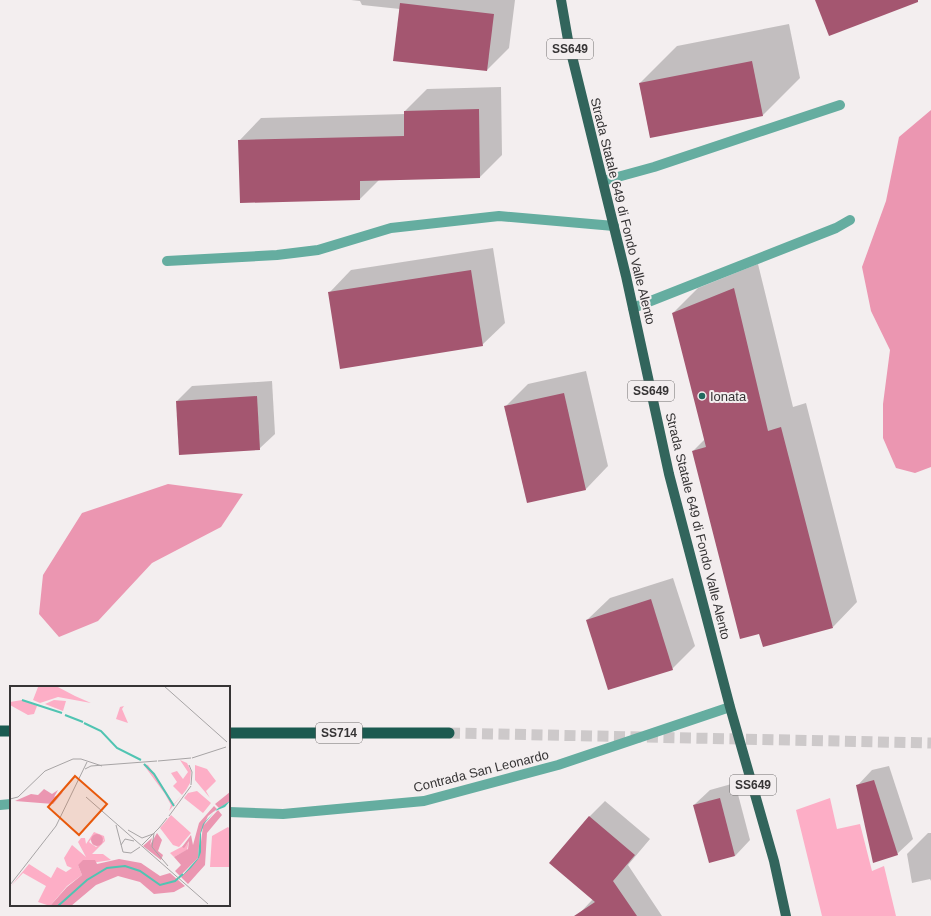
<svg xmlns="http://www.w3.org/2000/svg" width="931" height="916" viewBox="0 0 931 916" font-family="Helvetica,sans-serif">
<rect width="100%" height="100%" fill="#f3eeef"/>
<polygon fill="#fdaec6" points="830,798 837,829 860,824 872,871 884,866 896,916 822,916 796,810"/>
<g fill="#eb96b1">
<polygon points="931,110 931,467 915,473 896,468 883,438 883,404 890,350 871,311 862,267 886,201 899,137"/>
<polygon points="168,484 243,494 221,527 152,563 98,621 59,637 39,614 43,575 82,513"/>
</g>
<g fill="#0003">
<polygon points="351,0 515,0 509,48 487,70 400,9 362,5 360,1"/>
<polygon points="789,24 800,78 763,115 640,83 677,46"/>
<polygon points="501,87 502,155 480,177 379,180 360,199 239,141 261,118 405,114 405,111 427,89"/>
<polygon points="493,248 505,323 482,345 329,293 351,270"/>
<polygon points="758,264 793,407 806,403 857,602 833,627 693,451 705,439 673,313 698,288"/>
<polygon points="586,371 608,466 586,489 528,502 505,407 528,384"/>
<polygon points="272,381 275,434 259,449 177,401 192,386"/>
<polygon points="673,578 695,646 672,669 587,620 610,598"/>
<polygon points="889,766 913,839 897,854 857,786 872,770"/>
<polygon points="735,783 750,840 735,856 694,805 710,790"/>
<polygon points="605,801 650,839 628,865 662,916 579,916 578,915 593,899 550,863 590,816"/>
<polygon points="928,833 931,833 931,881 930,879 912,883 907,854"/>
</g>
<g fill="#a45670">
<polygon points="815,0 918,0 918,2 829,36"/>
<polygon points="400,3 494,14 487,71 393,61"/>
<polygon points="752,61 763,116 650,138 639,83"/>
<polygon points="479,109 480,178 360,181 360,200 240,203 238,140 404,136 404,111"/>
<polygon points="471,270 483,346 340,369 328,292"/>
<polygon points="734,288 768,431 781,427 833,628 763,647 759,634 740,639 692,451 706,447 672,313"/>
<polygon points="564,393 586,490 527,503 504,406"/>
<polygon points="257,396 260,450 179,455 176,401"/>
<polygon points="651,599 673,670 608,690 586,620"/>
<polygon points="874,780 898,855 873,863 856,785"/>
<polygon points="720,798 735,856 709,863 693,805"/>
<polygon points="589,816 635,855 613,881 637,916 574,916 595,902 549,863"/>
</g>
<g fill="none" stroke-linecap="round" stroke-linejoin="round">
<polyline stroke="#cdc9ca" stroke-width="11" stroke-dasharray="11 5.5" stroke-linecap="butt" points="449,733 931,743"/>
<g stroke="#65ada0" stroke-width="10">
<polyline points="603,181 654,167 840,105"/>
<polyline points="167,261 277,255 318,250 391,228 499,216 614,226"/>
<polyline points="633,308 836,228 850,220"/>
<polyline points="0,805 11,804"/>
<polyline points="229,812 283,814 424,801 558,765 730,707"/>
</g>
<polyline stroke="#32655c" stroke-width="10" points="561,0 568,40 626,276 669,474 730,707 774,861 786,916"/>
<g stroke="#1b5a50" stroke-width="11">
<polyline points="0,731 11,731"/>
<polyline points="229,733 449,733"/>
</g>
</g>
<circle fill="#21695e" stroke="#f3eeef" stroke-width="1.5" cx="702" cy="396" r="4"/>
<g text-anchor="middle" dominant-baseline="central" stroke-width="4" stroke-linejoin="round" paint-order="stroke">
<g fill="#f3eeef" stroke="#6f6c6d" stroke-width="1">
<rect x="547" y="39" width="46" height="20" rx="3"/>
<rect x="628" y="381" width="46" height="20" rx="3"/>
<rect x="316" y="723" width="46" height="20" rx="3"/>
<rect x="730" y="775" width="46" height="20" rx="3"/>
</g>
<g font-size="12" font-weight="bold" fill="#363435">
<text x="570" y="49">SS649</text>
<text x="651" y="391">SS649</text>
<text x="339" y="733">SS714</text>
<text x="753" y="785">SS649</text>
</g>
<g font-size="13" fill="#363435" stroke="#f3eeef">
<text transform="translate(623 211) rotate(76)">Strada Statale 649 di Fondo Valle Alento</text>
<text transform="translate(698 526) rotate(76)">Strada Statale 649 di Fondo Valle Alento</text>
<text transform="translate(481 771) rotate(-14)">Contrada San Leonardo</text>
</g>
<g font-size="13" fill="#363435" stroke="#f3eeef" text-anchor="start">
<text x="710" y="396">Ionata</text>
</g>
</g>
<g transform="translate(10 686)">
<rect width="220" height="220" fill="#f3eeef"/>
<path d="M 46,0 L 65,10 L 81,17 L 48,11 L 30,17 L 23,14 L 28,1 ZM 12,14 L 27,20 L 24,28 L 18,29 L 0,19 L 0,16 ZM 44,14 L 56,15 L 53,25 L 35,18 ZM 114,20 L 112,23 L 118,37 L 106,33 L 110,21 ZM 170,74 L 177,77 L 181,85 L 180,97 L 176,104 L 159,125 L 161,119 L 155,108 L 133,78 L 138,79 L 164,118 L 172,109 L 163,100 L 167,96 L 161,87 L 167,85 L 173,93 L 178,86 ZM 185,79 L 197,83 L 206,95 L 196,105 L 200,112 L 185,94 ZM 187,105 L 201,117 L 193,127 L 174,112 L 178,107 ZM 161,129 L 181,147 L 169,161 L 163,159 L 150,142 ZM 218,141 L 220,143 L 220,181 L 200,181 L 202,150 ZM 84,146 L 94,150 L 95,155 L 82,168 L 93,168 L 101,174 L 68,179 L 72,189 L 57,200 L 40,220 L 28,216 L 36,200 L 13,187 L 0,201 L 19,178 L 41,192 L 47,181 L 56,186 L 62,182 L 57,180 L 54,172 L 62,159 L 76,171 L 68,156 L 71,152 L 75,152 L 76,158 ZM 85,149 L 94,154 L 86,161 L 79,156 ZM 179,154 L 177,164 L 164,171 L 160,167 L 177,158 Z" fill="#fdaec6" fill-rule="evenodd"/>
<path d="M 34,103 L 42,108 L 48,104 L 44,111 L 53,106 L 43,118 L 5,115 L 21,108 L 28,109 ZM 220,106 L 220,115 L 209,122 L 205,118 ZM 204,120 L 207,123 L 198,130 L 190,148 L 188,172 L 170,190 L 165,185 L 171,179 L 164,171 L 178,163 L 179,155 L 174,162 L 172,161 L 181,149 L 183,159 L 189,137 ZM 208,124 L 212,129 L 197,147 L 195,179 L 178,198 L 171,191 L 189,172 L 193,140 ZM 147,147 L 152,154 L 148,165 L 153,169 L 151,174 L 133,160 L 142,152 L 140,159 ZM81 154a6 6 0 1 1 12 0a6 6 0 1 1-12 0ZM 109,173 L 131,177 L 150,190 L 160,187 L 175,200 L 164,206 L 144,208 L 130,196 L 108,190 L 86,199 L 61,220 L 40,220 L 57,201 L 72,189 L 68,179 L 73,174 L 85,174 L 87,178 Z" fill="#eb96b1"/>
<path d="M 220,115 L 215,121 L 205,125 L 194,138 L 191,147 L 191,166 L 189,172 L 181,182 L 171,191 L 188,172 L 190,148 L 193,138 L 207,123 Z" fill="#50c4b2"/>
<path fill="none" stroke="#50c4b2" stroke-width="2" d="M 12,14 L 52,27M 55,29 L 73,36M 74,37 L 91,45 L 107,62 L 131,74M 134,78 L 144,88 L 164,120M 48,220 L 77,194 L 97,182 L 115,180 L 130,185 L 150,199 L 165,195 L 173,188"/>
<path fill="none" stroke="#a7a4a5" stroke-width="1" d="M 154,0 L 217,56M 182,72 L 216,61M 148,75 L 181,72M 179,79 L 182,86 L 181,99M 75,83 L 81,80 L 147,75M 76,111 L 198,218M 0,113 L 8,111 L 35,85 L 63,73 L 71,73 L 92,80M 159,130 L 181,100M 106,139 L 113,166 L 121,167 L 130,161M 149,142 L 157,132M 118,144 L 132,152 L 143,148M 144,147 L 142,161 L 158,180M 111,159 L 115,153 L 124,155M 132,159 L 149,142M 0,199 L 46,140 L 77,76"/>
<path fill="#e8590c" fill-opacity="0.15" stroke="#e8590c" stroke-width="2" d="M 65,90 L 97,118 L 69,149 L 38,121 Z"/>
<rect width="220" height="220" fill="none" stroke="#363435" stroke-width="2"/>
</g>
</svg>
